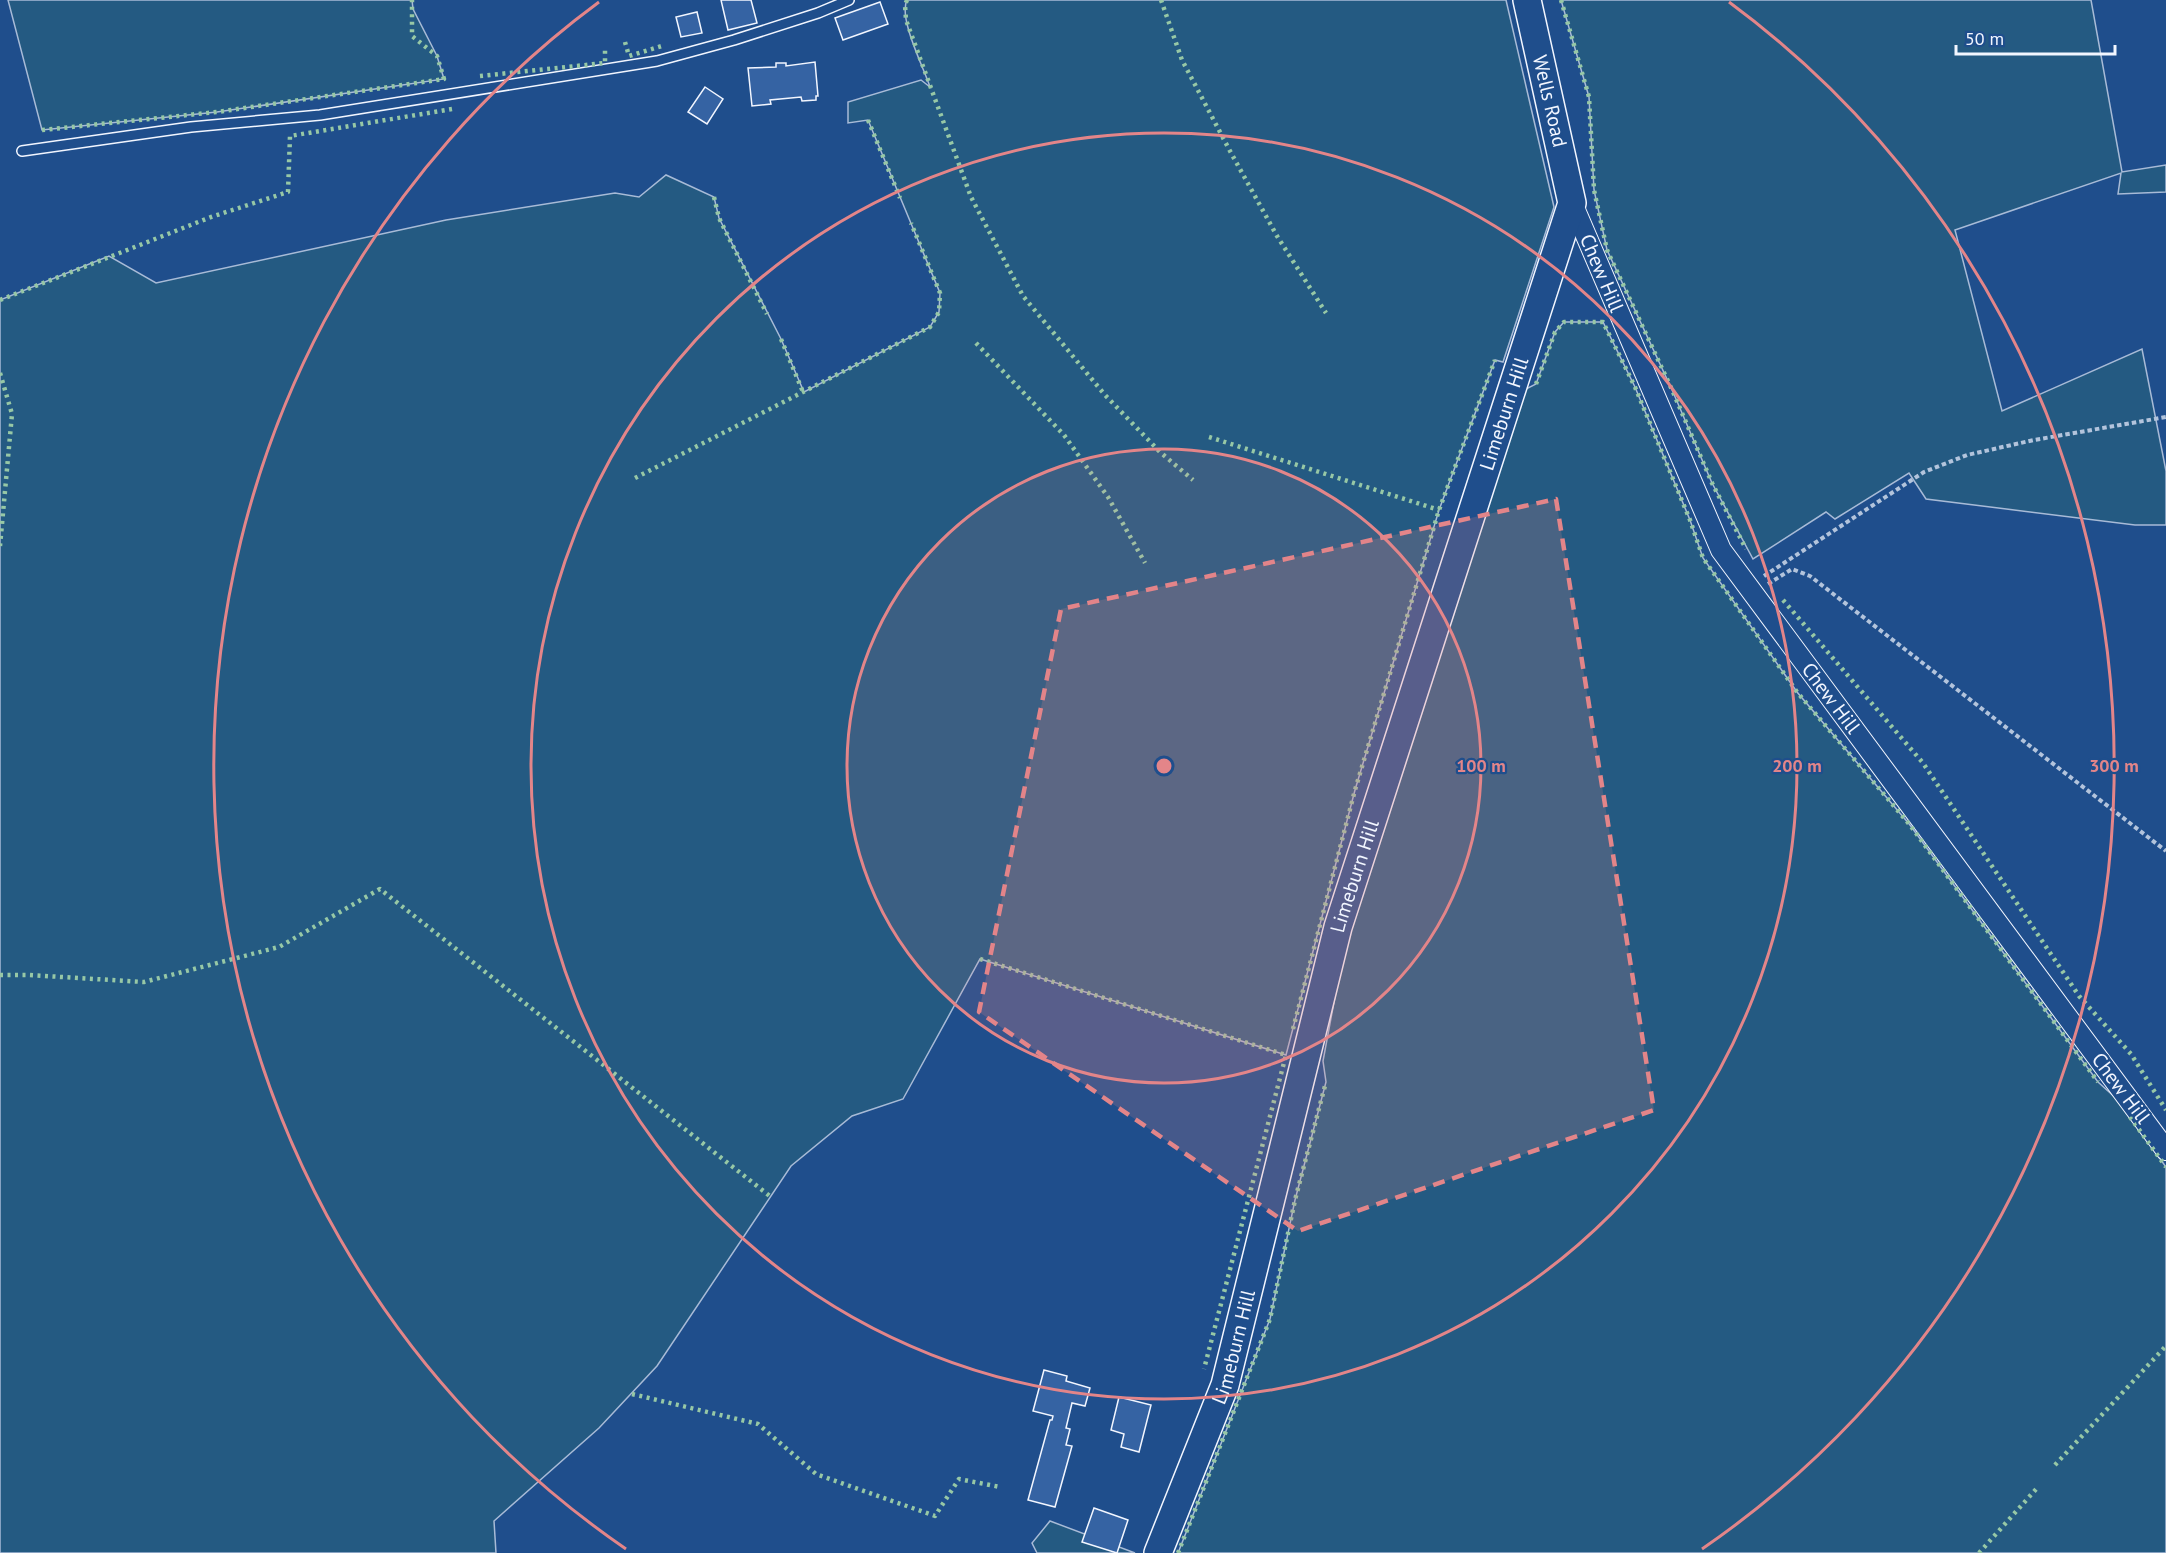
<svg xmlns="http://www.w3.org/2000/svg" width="2166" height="1553" viewBox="0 0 2166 1553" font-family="'PT Sans',sans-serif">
<rect width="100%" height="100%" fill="#1f4e8c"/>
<g fill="#245a82" stroke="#a8bbd7" stroke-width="1.5">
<polygon points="8,0 412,0 413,9 437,56 444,79 217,112 42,130"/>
<path d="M 907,0 L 1506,0 L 1554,207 L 1503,362 L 1495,360 L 1439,510 L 1355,790 L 1286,1055 L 980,959 L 903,1099 L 852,1116 L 791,1166 L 657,1366 L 599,1428 L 494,1521 L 496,1553 L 0,1553 L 0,300 L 109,256 L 156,283 L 446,220 L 615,193 L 639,197 L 666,175 L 714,197 L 719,218 L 781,339 L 804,392 L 930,327 L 939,312 L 940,293 L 868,120 L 848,123 L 848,102 L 921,80 L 930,87 C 924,68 898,18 907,0 Z"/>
<polygon points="1561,0 2091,0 2122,172 2166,165 2166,192 2118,194 2121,173 1955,230 2002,411 2142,349 2166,471 2166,525 2135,525 1926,499 1909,473 1835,519 1826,512 1753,559 1712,483 1673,392 1607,250 1594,190 1589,97"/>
<polygon points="1564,322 1603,322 1635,387 1690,520 1703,558 1797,692 1910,825 2098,1082 2118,1100 2166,1167 2166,1553 1178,1553 1270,1319 1295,1200 1326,1082 1323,1061 1348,927 1524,390 1536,384 1555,332"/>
<polygon points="1050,1521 1135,1553 1037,1553 1032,1543"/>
</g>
<g fill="#3563a3" stroke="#f2f6ff" stroke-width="1.5">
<polygon points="721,0 751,0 757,23 728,30"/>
<polygon points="880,2 888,24 843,40 835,18"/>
<polygon points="697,12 702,33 681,37 676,17"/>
<polygon points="815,62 818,96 816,96 816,100 802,101 801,97 770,100 771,104 752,106 748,68 776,67 776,63 786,63 786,66"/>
<polygon points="705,87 723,99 707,124 688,112"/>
<polygon points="1044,1370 1067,1376 1066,1381 1090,1388 1085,1406 1072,1403 1066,1428 1070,1429 1066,1445 1072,1446 1055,1507 1028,1500 1050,1420 1052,1420 1053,1416 1033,1411"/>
<polygon points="1119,1397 1151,1405 1139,1452 1121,1447 1124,1434 1111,1430"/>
<polygon points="1094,1508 1128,1520 1117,1553 1082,1542"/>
</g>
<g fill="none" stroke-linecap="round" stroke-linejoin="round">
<g stroke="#f2f6ff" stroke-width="12">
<polyline id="lane" points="22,151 191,127 320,115 657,61 734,40 818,13 849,0"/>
</g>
<g stroke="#f2f6ff" stroke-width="22">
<polyline id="street" points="1572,203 1721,550 2166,1150"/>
</g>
<g stroke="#f2f6ff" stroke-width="30">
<g id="secondary">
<path id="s1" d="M 1158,1553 L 1225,1385 L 1338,927 L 1572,203 L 1527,0"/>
</g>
</g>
<g stroke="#b3c4dc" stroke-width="4" stroke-dasharray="4.5 3" stroke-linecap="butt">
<polyline points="1764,576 1924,472 1967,455 2034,440 2166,417"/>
<polyline points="1768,584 1792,569 1810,576 2166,851"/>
</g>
<use href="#lane" stroke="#1f4e8c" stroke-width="9"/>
<use href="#street" stroke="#1f4e8c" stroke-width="20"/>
<use href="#secondary" stroke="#1f4e8c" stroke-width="27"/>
<g stroke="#97c8a6" stroke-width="4.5" stroke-dasharray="3 4.5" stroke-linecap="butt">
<polyline points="907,0 905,5 906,20 971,197 1023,296 1105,395 1160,452 1193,480"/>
<polyline points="1161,0 1182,60 1230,151 1277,236 1326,313"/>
<polyline points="1561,0 1589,97 1594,190 1607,250 1673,392 1712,483 1746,549"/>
<polyline points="625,42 629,56 665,45"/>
<polyline points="480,76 605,63 605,50"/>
<polyline points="868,120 900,198"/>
<polyline points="42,130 217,112 444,79 437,56 412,36 412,0"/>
<polyline points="714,197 719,218 767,314"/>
<polyline points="0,300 211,217 288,192 290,136 452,109"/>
<polyline points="781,339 803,392"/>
<polyline points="976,343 1064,435 1108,497 1145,563"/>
<polyline points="0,373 12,414 0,546"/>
<polyline points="1536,384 1555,332 1564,322 1603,322 1635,387 1690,520 1703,558 1797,692 1910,825 2098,1082"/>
<polyline points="1209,437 1439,510"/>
<polyline points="635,478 930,327 939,312 940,293 911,223"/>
<polyline points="1783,600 1923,763 2079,996 2131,1054 2166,1110"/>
<polyline points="980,959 1286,1055 1204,1369"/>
<polyline points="0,975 29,975 144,982 279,947 380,889 771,1197"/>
<polyline points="1293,1029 1355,790 1439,510 1495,360"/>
<polyline points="2130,1117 2166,1167"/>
<polyline points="632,1394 758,1424 816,1474 935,1516 959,1479 1000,1487"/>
<polyline points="2055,1465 2166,1346"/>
<polyline points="1178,1553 1270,1319 1295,1200 1326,1082"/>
<polyline points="1979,1553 2038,1487"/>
</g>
</g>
<path fill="#e38589" fill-opacity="0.2" stroke="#e38589" stroke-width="4.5" stroke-dasharray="12 8" stroke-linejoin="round" d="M 1556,499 L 1654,1110 L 1298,1231 L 979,1012 L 1061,609 Z"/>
<circle cx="1164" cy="766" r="317" fill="#e38589" fill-opacity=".12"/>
<g fill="none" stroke="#e38589" stroke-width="3">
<circle cx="1164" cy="766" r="317"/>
<circle cx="1164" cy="766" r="633"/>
<path d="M626 1549A950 950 0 0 1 599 2M1729 2A950 950 0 0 1 1702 1549"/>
</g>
<g text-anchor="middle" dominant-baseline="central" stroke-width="4.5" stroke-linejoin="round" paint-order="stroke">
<g font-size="20" fill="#f2f6ff" stroke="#1f4e8c">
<text transform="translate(1550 101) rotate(77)">Wells Road</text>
<text transform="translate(1602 273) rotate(67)">Chew Hill</text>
<text stroke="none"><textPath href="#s1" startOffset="1192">Limeburn Hill</textPath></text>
<text transform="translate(1831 698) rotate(53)">Chew Hill</text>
<text stroke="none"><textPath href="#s1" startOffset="706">Limeburn Hill</textPath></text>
<text transform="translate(2121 1088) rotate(53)">Chew Hill</text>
<text stroke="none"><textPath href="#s1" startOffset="220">Limeburn Hill</textPath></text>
</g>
</g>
<circle cx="1164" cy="766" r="9" fill="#e38589" stroke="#1f4e8c" stroke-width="3"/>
<g font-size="18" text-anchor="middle" font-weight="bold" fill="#e38589" stroke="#1f4e8c" stroke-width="4.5" stroke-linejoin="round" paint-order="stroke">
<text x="1481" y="772">100 m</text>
<text x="1797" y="772">200 m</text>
<text x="2114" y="772">300 m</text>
</g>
<path d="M1956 45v9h159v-9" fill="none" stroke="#f2f6ff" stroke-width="3"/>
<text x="1965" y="45" font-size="18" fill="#f2f6ff" stroke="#1f4e8c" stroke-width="4.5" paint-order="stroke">50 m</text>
</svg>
